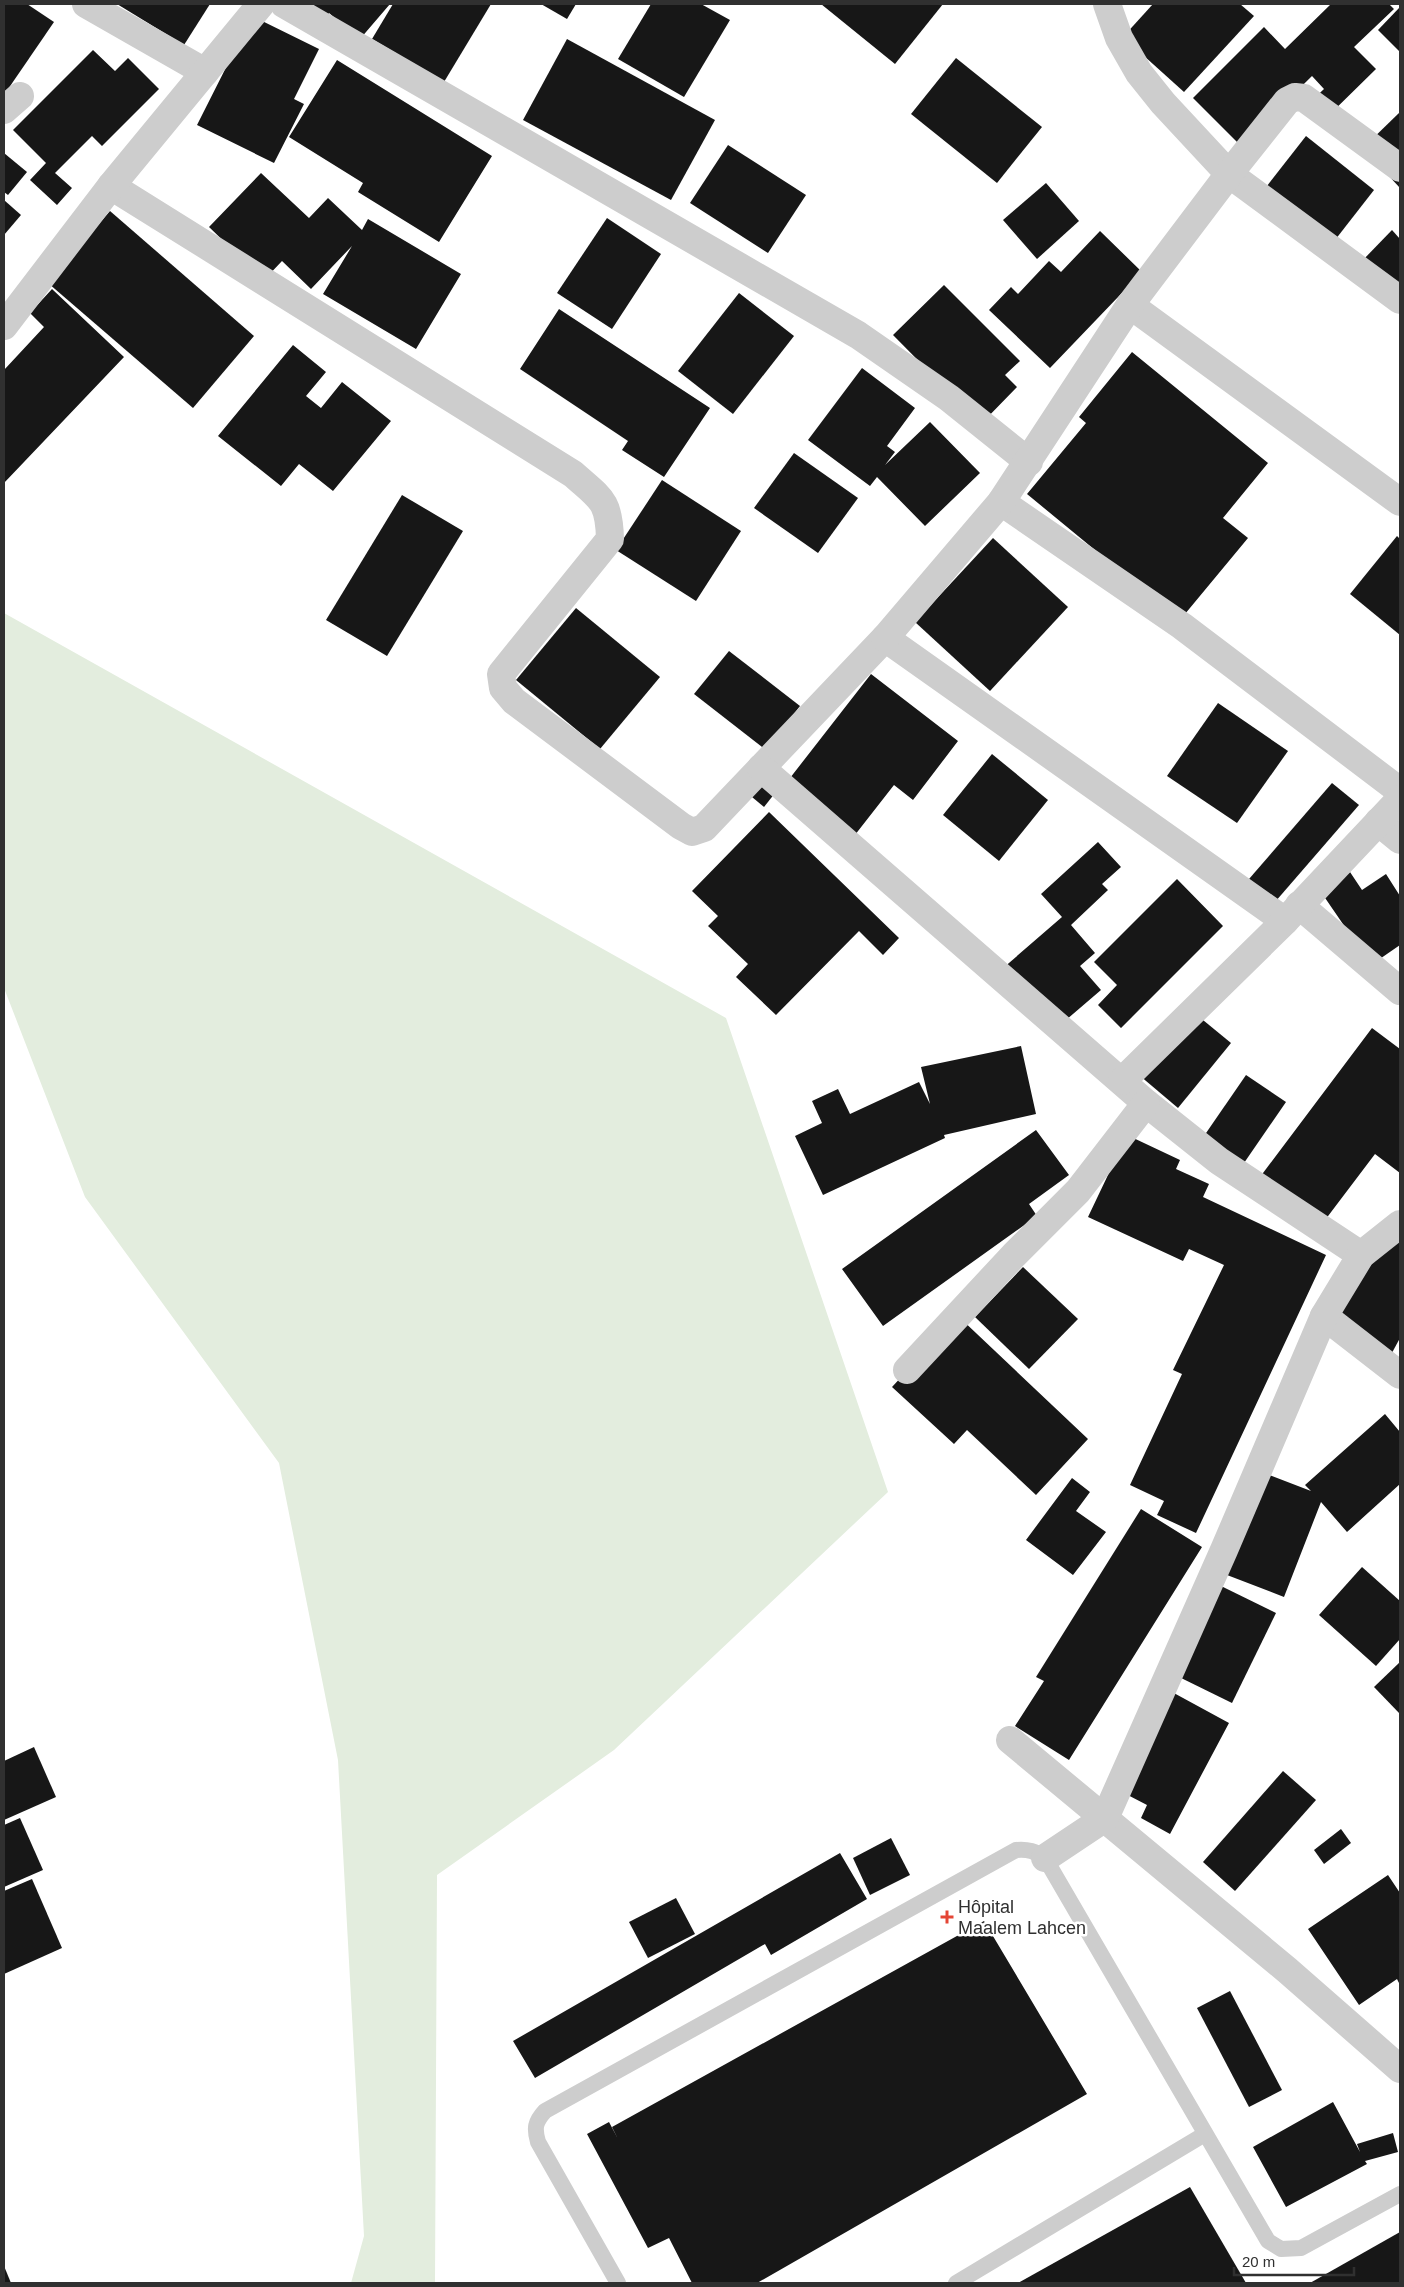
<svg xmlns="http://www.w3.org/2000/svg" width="1404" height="2287" viewBox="0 0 1404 2287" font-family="Arial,sans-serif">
<rect width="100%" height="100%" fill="#fff"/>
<polygon fill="#e3edde" points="4,613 726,1018 888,1492 614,1750 437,1875 435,2283 351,2283 364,2236 338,1760 279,1463 85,1197 4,988"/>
<g fill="#171717">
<polygon points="4,4 27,4 54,22 4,95"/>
<polygon points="117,4 210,4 184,45"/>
<polygon points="300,4 390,4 360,39 329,13 326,18"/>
<polygon points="393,4 491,4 444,82 372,39"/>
<polygon points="541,4 576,4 567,19"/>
<polygon points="651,4 701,4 730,20 684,97 618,59"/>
<polygon points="821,4 943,4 895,64"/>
<polygon points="1153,4 1240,4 1254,16 1184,92 1123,37"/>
<polygon points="1331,4 1389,4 1394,9 1354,47 1376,69 1322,122 1306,106 1324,89 1312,76 1241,146 1193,98 1264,27 1285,49"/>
<polygon points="1400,7 1400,52 1378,30"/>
<polygon points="252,16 319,49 294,99 304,104 274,163 197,125"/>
<polygon points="567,39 715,120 671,200 523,120"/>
<polygon points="93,50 115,71 128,58 159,89 102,146 92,136 55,173 72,188 57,205 30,180 46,163 13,130"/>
<polygon points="956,58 1042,127 997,183 911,114"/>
<polygon points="337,60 492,156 439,242 358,192 363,183 289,137"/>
<polygon points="1400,112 1400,188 1363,148"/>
<polygon points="1306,136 1374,190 1321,258 1252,205"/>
<polygon points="728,145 806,195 768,253 690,203"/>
<polygon points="4,153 27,172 8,195 4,192"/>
<polygon points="261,173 309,218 328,198 362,230 368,219 461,274 416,349 323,294 352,246 311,289 282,261 264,280 209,227"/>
<polygon points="1046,183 1079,221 1037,259 1003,220"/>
<polygon points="4,200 21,215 4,235"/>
<polygon points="110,211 254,336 193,408 48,283"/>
<polygon points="607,218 661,254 612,329 557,293"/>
<polygon points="1392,230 1400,239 1400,299 1362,261"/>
<polygon points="1100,231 1142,272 1050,368 989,310 1011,287 1018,294 1049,261 1061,272"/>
<polygon points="944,285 1020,361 1005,375 1017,387 981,424 893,335"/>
<polygon points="52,289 124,357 4,483 4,370 44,327 30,313"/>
<polygon points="739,293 794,336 733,414 678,371"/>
<polygon points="559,309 710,408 664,477 622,450 628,441 520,369"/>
<polygon points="293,345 326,372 306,396 321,408 342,382 391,421 333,491 299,464 281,486 218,436"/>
<polygon points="1132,352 1268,463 1223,518 1248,538 1180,620 1027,494 1086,423 1079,417"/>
<polygon points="862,368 915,408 887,446 895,452 885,465 930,422 980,473 925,526 877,477 870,486 808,440"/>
<polygon points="794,453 858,498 818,553 754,508"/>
<polygon points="662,480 741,531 696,601 616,550"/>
<polygon points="402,495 463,531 387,656 326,620"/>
<polygon points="1397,536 1400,539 1400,635 1350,594"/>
<polygon points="993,538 1068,607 990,691 915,622"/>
<polygon points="576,608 660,677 600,749 516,680"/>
<polygon points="729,651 800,706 766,750 694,694"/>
<polygon points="871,674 958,741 913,800 894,785 851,840 783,787"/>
<polygon points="1218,703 1288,751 1237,823 1167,776"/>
<polygon points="992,754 1048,800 999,861 943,815"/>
<polygon points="755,768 779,788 764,807 740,787"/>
<polygon points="1332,783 1359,805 1275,902 1249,879"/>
<polygon points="769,812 899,938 883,955 859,931 776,1015 736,977 748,964 708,926 718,916 692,891"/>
<polygon points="1098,842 1121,867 1102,884 1108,890 1071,925 1095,953 1080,966 1101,990 1066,1020 1002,969 1062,917 1041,894"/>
<polygon points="1350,872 1362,890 1386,874 1400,896 1400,945 1371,965 1321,892"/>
<polygon points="1177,879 1223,926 1121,1028 1098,1005 1117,985 1094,962"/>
<polygon points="1192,1011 1231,1043 1178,1108 1139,1075"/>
<polygon points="1372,1028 1400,1049 1400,1173 1375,1154 1319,1228 1257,1181"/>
<polygon points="1021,1046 1036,1114 944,1135 945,1138 823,1195 795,1136 822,1123 812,1101 838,1089 850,1114 919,1082 930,1104 921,1067"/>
<polygon points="1246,1075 1286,1102 1244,1163 1204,1136"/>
<polygon points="1036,1130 1069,1175 1029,1204 1037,1216 883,1326 842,1269"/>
<polygon points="1127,1135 1180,1160 1176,1169 1209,1184 1203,1197 1326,1255 1196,1533 1157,1515 1164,1501 1130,1485 1182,1374 1173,1370 1224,1265 1189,1249 1183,1261 1088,1217"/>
<polygon points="1387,1232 1400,1239 1400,1338 1387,1362 1331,1331"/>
<polygon points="1023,1267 1078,1319 1029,1369 975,1317"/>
<polygon points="958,1316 1088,1439 1036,1495 967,1430 954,1444 892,1387"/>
<polygon points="1385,1414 1400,1432 1400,1484 1347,1532 1321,1502 1284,1597 1227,1575 1267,1474 1311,1491 1305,1485"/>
<polygon points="1072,1478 1090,1492 1076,1511 1106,1532 1073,1575 1026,1540"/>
<polygon points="1141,1509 1202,1547 1069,1760 1015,1726 1044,1681 1036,1677"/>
<polygon points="1362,1567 1400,1601 1400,1639 1376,1666 1319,1615"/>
<polygon points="1221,1586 1276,1613 1232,1703 1177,1676"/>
<polygon points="1400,1662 1400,1714 1374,1687"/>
<polygon points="1172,1692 1229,1723 1170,1834 1141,1818 1147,1805 1120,1791"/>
<polygon points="34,1747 56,1797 4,1820 4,1761"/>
<polygon points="1283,1771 1316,1800 1235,1891 1203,1862"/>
<polygon points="20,1818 43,1870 4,1887 4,1825"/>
<polygon points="1341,1829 1351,1843 1324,1864 1314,1850"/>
<polygon points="891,1838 910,1875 870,1895 853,1858"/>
<polygon points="840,1853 867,1899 771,1955 765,1944 535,2078 513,2041"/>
<polygon points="1388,1875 1400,1893 1400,1985 1397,1979 1359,2005 1308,1929"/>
<polygon points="32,1879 62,1948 4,1974 4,1891"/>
<polygon points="676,1898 695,1934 648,1958 629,1922"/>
<polygon points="984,1921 1087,2094 757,2283 692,2283 669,2238 648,2248 587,2134 609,2122 618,2139 612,2127"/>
<polygon points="1230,1991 1282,2090 1249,2107 1197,2008"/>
<polygon points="1333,2102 1360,2152 1357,2144 1393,2133 1398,2152 1365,2161 1367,2164 1286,2207 1253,2147"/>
<polygon points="1190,2187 1246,2283 1018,2283"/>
<polygon points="1400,2232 1400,2283 1310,2283"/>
<polygon points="4,2266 11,2283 4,2283"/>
</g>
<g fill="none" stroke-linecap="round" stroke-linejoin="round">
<g stroke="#cdcdcd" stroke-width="16">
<path d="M 618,2283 L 538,2142 C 534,2128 535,2122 545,2111 L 1016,1850 C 1028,1849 1035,1851 1045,1858 L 1268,2241 L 1281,2249 L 1301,2248 L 1400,2194"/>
<polyline points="956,2283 1205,2134"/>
</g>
<g stroke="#cdcdcd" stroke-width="28">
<polyline points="86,4 205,72"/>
<polyline points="284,4 858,335 949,398 1029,462"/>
<polyline points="1107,4 1119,38 1139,73 1163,103 1229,174 1400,300"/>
<polyline points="4,110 20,96"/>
<path d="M 111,186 L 573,474 C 601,499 609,500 610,539 L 501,674 L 503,688 L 514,701 L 681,826 L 692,832 L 704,828 L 885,638 L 1285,921"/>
<polyline points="1130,305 1400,502"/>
<polyline points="4,326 111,186 261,4"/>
<polyline points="1001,502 1182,626 1400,791"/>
<polyline points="885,638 1001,502 1130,305 1229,174 1287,101 1295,97 1304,98 1400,168"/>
<polyline points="761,768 1146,1103 1219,1161 1361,1255"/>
<polyline points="1378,822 1400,840"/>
<polyline points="1299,905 1400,991"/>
<polyline points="1122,1081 1285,921 1400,799"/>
<polyline points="1324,1316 1400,1375"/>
<polyline points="907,1370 1014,1255 1078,1191 1146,1103"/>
<polyline points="1010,1740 1287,1970 1400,2069"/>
<polyline points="1045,1858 1105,1818 1224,1550 1324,1316 1361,1255 1400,1224"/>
</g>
</g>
<path fill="#e44535" stroke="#fff" stroke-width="2" d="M944.5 1909.5h5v5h5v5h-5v5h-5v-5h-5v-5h5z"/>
<g text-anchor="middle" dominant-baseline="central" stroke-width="5" stroke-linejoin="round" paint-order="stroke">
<g font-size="18" fill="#303030" stroke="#fff" text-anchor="start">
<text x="958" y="1907">Hôpital<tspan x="958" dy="21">Maalem Lahcen</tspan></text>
</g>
</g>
<rect width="1404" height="2287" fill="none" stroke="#303030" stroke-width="10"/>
<path d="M1234 2267v8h120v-8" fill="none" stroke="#303030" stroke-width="2.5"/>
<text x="1242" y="2267" font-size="15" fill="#303030" stroke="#ffffff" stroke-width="4" paint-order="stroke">20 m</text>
</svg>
